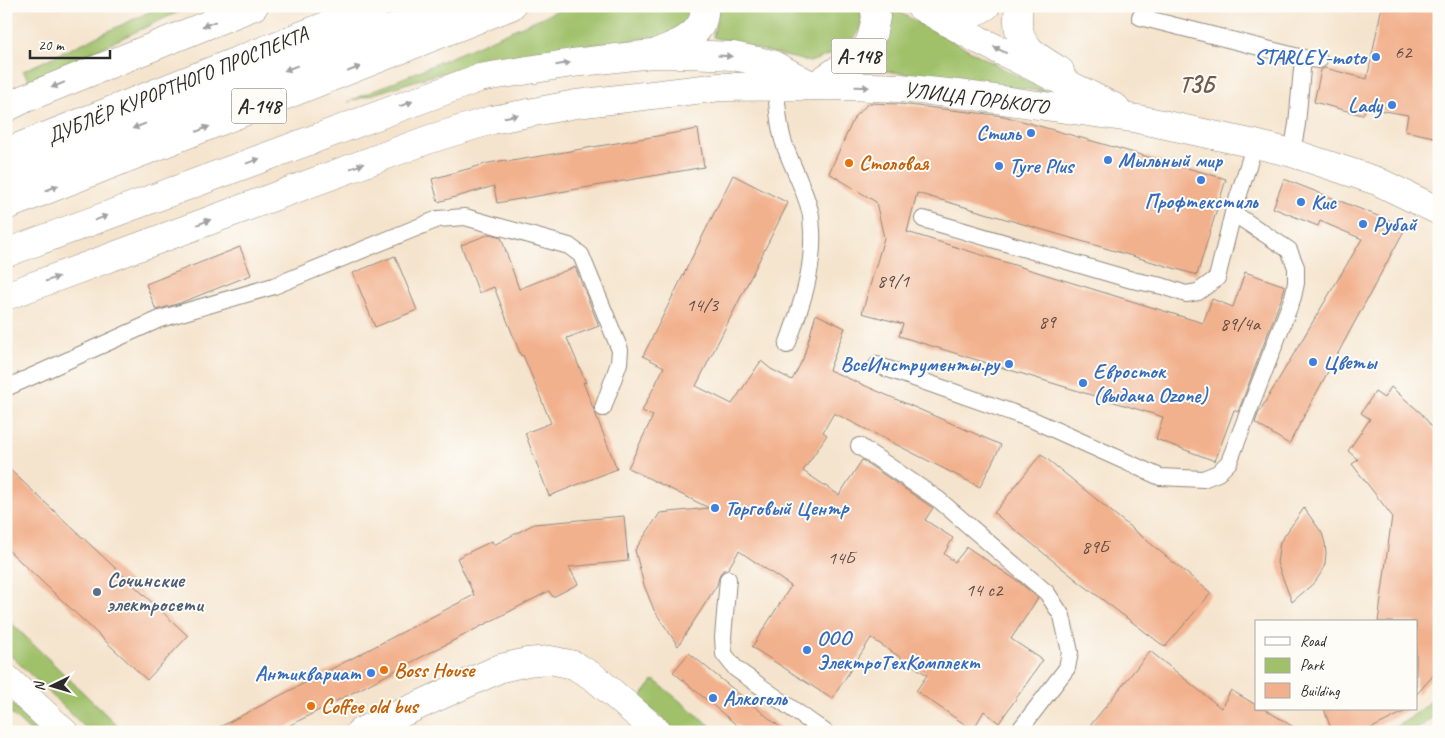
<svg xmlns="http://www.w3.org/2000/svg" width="1445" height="738" viewBox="0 0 1445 738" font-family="Caveat,sans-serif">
<rect width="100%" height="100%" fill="#fdfcf7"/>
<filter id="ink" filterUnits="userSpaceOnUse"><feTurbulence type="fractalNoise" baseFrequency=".02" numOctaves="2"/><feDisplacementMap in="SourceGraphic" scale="10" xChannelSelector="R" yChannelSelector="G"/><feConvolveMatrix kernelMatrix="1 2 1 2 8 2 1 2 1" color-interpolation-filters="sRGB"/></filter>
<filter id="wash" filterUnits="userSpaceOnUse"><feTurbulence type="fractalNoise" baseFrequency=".0096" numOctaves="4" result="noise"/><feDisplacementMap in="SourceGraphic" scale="20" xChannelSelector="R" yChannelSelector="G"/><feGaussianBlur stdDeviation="1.12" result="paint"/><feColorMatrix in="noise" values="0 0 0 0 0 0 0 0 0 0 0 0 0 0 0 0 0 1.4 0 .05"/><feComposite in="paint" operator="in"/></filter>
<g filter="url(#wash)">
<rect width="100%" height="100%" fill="#f5e4cd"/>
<g fill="#a0c16a" stroke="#66764a">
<polygon points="162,6 191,6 30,81 23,71"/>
<polygon points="568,6 712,6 679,35 581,46 506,57 427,77 348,102"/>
<polygon points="719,6 860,6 862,24 857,35 842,50 810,62 737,44 713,37"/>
<polygon points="893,9 1047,92 870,69 886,42"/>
<polygon points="6,618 124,732 90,732 6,651"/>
<polygon points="654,680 718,732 679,732 639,699"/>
<polygon points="6,698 42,732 31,732 6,709"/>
<polygon points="1434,698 1436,701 1439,698 1439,712 1420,727 1410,732 1386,732 1409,719"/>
</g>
<g id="blocks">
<g fill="#f2b18d">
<polygon points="1382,6 1411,6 1438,13 1436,37 1439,37 1439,125 1436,124 1434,137 1405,131 1408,115 1367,108 1362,115 1314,102 1321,70 1325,68 1367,79"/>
<polygon points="869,103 899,104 1004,116 1226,179 1197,275 917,193 907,232 1203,323 1212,299 1233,307 1245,272 1285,286 1283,294 1238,412 1234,410 1215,461 1156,439 1163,417 899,336 903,324 862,313 884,238 876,202 829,173 855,116"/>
<polygon points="698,129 704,167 497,203 494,186 438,202 432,179 489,163 506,160 506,162"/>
<polygon points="733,175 788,203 696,386 732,404 761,361 771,369 792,380 803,359 816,314 845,328 829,370 1001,445 980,487 834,413 823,432 827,435 803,471 839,495 862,460 933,508 925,520 953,538 944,554 955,562 967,547 1019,582 1038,598 1011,639 1043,660 999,723 984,711 973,730 916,691 927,675 871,638 832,699 752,647 791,586 739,551 728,569 723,570 720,574 717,585 678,646 654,610 644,585 635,550 660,513 709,508 628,468 653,416 642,411 664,367 643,356"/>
<polygon points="1284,179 1406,227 1289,444 1255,423 1258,414 1362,239 1320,221 1318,226 1273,208"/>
<polygon points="490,234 501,237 519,289 575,267 599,326 567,338 586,383 583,382 617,469 549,496 525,433 551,423 523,355 521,356 494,287 479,293 461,245"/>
<polygon points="240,247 251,275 180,303 156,310 146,284"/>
<polygon points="395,256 417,310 375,327 353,273"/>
<polygon points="1391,387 1421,413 1439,436 1439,669 1416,695 1416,622 1378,622 1392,516 1352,464 1358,460 1348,451 1370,419 1361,413 1375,392 1384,398"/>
<polygon points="1041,454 1211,593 1165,647 1078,581 994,513"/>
<polygon points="6,466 188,636 147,680 6,548"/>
<polygon points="1304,508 1322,533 1325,543 1326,553 1325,564 1321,573 1315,582 1292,602 1277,563 1280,542"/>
<polygon points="624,516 628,561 569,567 578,584 553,597 549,591 277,732 210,732 474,595 457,558 492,541 494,545 534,524"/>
<polygon points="1150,651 1221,708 1231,690 1256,705 1256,709 1264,709 1302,732 1085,732"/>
<polygon points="689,653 786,732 745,732 673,672"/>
<polygon points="1324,709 1410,709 1364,732 1332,732"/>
</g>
</g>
</g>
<g filter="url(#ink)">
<use href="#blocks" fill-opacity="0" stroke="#90887c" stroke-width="1"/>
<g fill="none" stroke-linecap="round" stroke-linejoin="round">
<g stroke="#90887c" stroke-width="18">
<g id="lane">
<polyline points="1140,17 1303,58 1319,60"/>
<path d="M 776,87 C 777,105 778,122 783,140 C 790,164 804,186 810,211 C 812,217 811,224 812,230 C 814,272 801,306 787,345"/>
<polyline points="1292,153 1297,124 1303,58"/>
<polyline points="923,219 1132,280 1162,286 1186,294 1198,292 1217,278 1233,213"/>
<polyline points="877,365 1033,420 1160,477 1203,479 1218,473 1229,462 1293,297 1296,283 1296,267 1289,250 1233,213 1255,144"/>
<polyline points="6,388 160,319 274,286 438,219 465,217 569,246 581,255 620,350 619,363 603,408"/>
<polyline points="859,446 939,500 1047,593 1062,616 1070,652 1067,668 1018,732"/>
<polyline points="728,579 723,637 724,654 736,669 825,732"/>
</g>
</g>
<g stroke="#90887c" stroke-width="29">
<polyline id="street" points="360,732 501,668 527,662 550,660 574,665 595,678 658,732"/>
</g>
<g stroke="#90887c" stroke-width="29">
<g id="secondary">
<path d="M 1019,6 C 1018,14 1017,23 1019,30 C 1024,51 1042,60 1060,71"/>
<path d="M 926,10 C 946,12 968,18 986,6"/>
<polyline points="6,678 64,732"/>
</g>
</g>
<g stroke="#90887c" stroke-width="29">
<g id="primary">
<polyline points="920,6 979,40 1116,108"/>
<path d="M 658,52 C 674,45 694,39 702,22 C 704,18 704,11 705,6"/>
<polyline points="814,86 866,51 872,36 876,17 874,6"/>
<polyline points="6,108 26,98 254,6"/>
<polyline points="6,152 376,6"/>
<polyline points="6,178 450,6"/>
<polyline points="6,206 511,6"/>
<polyline points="6,253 479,78 572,63 652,54 687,54 733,56 772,64 811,85"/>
<polyline points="6,296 430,139 492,120 576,104 720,87 845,86 900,88 967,95 1138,119 1255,144 1292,153 1377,181 1439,211"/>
</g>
</g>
<use href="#lane" stroke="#fff" stroke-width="16"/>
<use href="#street" stroke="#fff" stroke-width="28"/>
<use href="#secondary" stroke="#fff" stroke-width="28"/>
<use href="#primary" stroke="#fff" stroke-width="28"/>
</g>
<defs><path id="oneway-solid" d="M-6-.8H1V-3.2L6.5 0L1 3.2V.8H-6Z" transform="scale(1.25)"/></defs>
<g fill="#a0a0a0">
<use href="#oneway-solid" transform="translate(209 24) rotate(158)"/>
<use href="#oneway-solid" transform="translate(1000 50) rotate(-153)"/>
<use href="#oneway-solid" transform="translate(725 56) rotate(4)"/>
<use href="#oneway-solid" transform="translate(563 64) rotate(-9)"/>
<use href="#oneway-solid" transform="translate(291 68) rotate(159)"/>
<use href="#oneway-solid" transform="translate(354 69) rotate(-22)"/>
<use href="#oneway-solid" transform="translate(58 85) rotate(158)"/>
<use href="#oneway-solid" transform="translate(862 87) rotate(1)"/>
<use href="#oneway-solid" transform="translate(406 104) rotate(-21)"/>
<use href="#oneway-solid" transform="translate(511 116) rotate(-11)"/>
<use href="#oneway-solid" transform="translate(139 126) rotate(159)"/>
<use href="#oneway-solid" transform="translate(203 129) rotate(-22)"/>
<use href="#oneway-solid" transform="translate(253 161) rotate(-20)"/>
<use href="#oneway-solid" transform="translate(357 166) rotate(-20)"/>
<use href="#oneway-solid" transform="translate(52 188) rotate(-22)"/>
<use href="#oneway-solid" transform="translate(101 218) rotate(-20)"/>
<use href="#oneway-solid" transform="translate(204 222) rotate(-20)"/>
<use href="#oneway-solid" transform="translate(52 279) rotate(-20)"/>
</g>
</g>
<g fill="#3f7fe0" stroke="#fdfcf7" stroke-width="2">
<circle cx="1376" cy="57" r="5"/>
<circle cx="1392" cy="105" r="5"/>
<circle cx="1031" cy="133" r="5"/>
<circle cx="1108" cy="160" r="5"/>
<circle cx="999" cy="166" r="5"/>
<circle cx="1201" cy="180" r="5"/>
<circle cx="1301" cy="202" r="5"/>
<circle cx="1363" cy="224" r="5"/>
<circle cx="1313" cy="362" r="5"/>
<circle cx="1009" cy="364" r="5"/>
<circle cx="1083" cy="383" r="5"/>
<circle cx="715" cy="508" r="5"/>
<circle cx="807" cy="650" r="5"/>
<circle cx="371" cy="673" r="5"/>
<circle cx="713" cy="698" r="5"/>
</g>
<g fill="#e8710a" stroke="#fdfcf7" stroke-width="2">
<circle cx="849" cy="163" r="5"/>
<circle cx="384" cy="670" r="5"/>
<circle cx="311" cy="706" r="5"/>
</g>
<circle fill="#5c6f8a" stroke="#fdfcf7" stroke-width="2" cx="97" cy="592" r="5"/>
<g text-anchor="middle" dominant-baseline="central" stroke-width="4" stroke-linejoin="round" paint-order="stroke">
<g font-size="19" fill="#5d4c44">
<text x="1403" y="52">62</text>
<text x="893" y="281">89/1</text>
<text x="702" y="305">14/3</text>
<text x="1047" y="322">89</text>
<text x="1240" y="324">89/4а</text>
<text x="1095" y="547">89Б</text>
<text x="841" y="558">14Б</text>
<text x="984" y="590">14 с2</text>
</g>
<g fill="#fdfcf7" stroke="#6a6a68" stroke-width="1">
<rect x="831.5" y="38.5" width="55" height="35" rx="4"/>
<rect x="231.5" y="88.5" width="55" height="35" rx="4"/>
</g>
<g font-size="20" font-weight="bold" fill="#2b2b2b">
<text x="859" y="56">А-148</text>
<text x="259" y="106">А-148</text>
</g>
<g font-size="21" font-weight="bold" fill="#366cbe" stroke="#fdfcf7" text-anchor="start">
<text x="1366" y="57" text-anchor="end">STARLEY-moto</text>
<text x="1382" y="105" text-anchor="end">Lady</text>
<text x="1021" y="133" text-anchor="end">Стиль</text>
<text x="1118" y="160">Мыльный мир</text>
<text x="1009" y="166">Tyre Plus</text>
<text x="1201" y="201" text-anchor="middle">Профтекстиль</text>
<text x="1311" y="202">Кис</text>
<text x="1373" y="224">Рубай</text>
<text x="1323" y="362">Цветы</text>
<text x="999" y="364" text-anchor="end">ВсеИнструменты.ру</text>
<text x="1093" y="371">Евросток<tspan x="1093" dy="24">(выдача Ozone)</tspan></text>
<text x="725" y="508">Торговый Центр</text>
<text x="817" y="638">ООО<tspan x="817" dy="24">ЭлектроТехКомплект</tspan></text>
<text x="361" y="673" text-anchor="end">Антиквариат</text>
<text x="723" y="698">Алкоголь</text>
</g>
<g font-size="21" fill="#2b2b2b" stroke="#fdfcf7">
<text transform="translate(177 85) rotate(-22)">ДУБЛЁР КУРОРТНОГО ПРОСПЕКТА</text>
<text transform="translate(976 98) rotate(7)">УЛИЦА ГОРЬКОГО</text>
</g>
<g font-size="21" font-weight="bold" fill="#c56008" stroke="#fdfcf7" text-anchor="start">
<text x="859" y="163">Столовая</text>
<text x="394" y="670">Boss House</text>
<text x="321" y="706">Coffee old bus</text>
</g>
<g font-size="21" font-weight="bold" fill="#4e5e75" stroke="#fdfcf7" text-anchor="start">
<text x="107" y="580">Сочинские<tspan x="107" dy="24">электросети</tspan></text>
</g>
<g font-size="22" font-weight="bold" fill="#715a4d" stroke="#fdfcf7">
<text x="1197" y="85">ТЗБ</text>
</g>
</g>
<rect width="1445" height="738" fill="none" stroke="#fdfcf7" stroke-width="25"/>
<rect x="1255" y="620" width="162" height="90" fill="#fdfcf7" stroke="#a9a8a5"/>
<rect x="1265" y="637" width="25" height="8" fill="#ffffff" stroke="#a9a8a5"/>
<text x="1300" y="646" font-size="15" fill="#2b2b2b">Road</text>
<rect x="1265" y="658" width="25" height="15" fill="#a0c16a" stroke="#a9a8a5"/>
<text x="1300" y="670" font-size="15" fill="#2b2b2b">Park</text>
<rect x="1265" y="683" width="25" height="15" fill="#f2b18d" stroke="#a9a8a5"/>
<text x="1300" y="696" font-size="15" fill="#2b2b2b">Building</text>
<g transform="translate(52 686) rotate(265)" stroke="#fdfcf7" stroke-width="4" paint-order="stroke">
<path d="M0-4L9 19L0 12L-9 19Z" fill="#2b2b2b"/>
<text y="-8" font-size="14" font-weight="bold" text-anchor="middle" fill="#2b2b2b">N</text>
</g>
<path d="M30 50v8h80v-8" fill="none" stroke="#2b2b2b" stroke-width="2.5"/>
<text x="38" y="50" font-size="15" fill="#2b2b2b" stroke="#fdfcf7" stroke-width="4" paint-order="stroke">20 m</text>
</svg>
